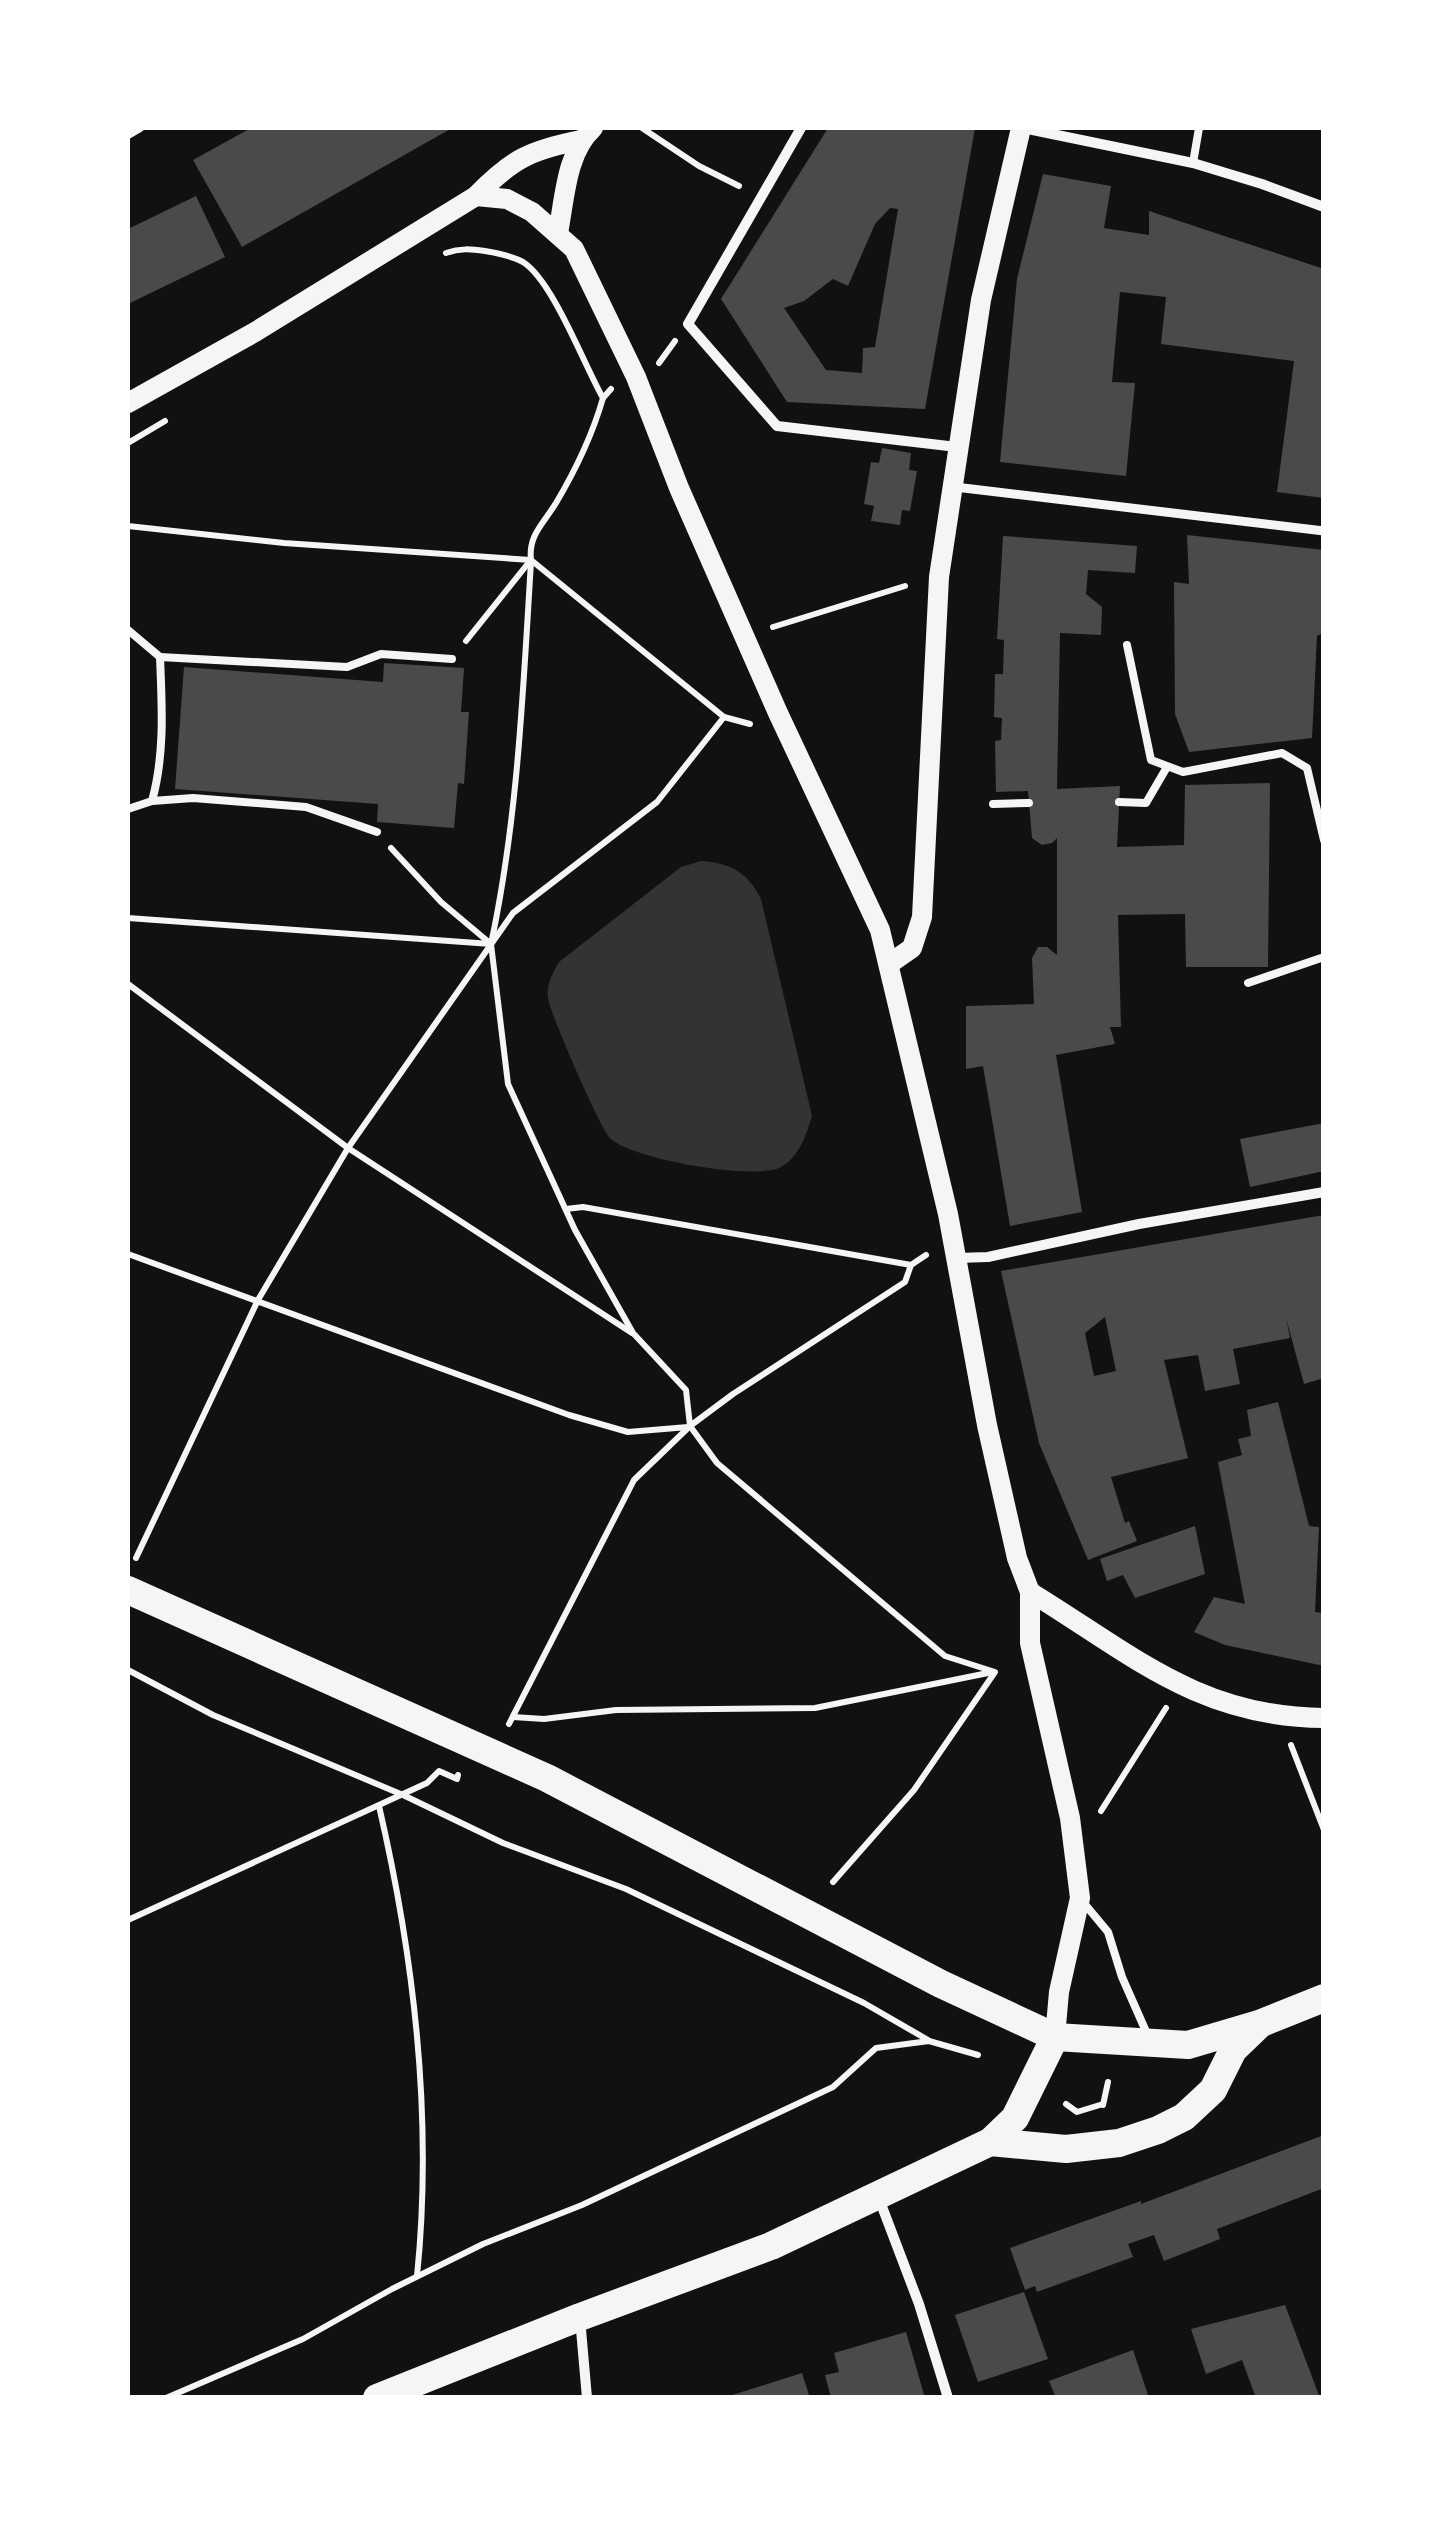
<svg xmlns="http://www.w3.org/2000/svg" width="1451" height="2525" viewBox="0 0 1451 2525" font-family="Bitter,serif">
<rect width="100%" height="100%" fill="#111"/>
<path fill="#333" d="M 701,861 C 730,863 748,872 761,899 L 812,1116 C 806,1135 800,1156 781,1167 C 756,1181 630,1159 610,1138 C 600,1128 549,1011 548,998 C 546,984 553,973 559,962 L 681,867 Z"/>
<g fill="#4a4a4a" fill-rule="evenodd">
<polygon points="251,128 452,128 242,247 193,160"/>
<path d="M 828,128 L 975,128 L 925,409 L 787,402 L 721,299 ZM 890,208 L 898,209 L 875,347 L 863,348 L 862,373 L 826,370 L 784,308 L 804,301 L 833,279 L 848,286 L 875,224 Z"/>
<polygon points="1043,174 1111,186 1104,228 1149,235 1149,211 1324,269 1324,498 1277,492 1294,361 1161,344 1166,297 1120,292 1112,382 1135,383 1126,476 1000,462 1017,279"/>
<polygon points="196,196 225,257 128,304 128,229"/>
<polygon points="882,448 911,453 909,470 917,471 910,511 902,510 900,525 871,521 874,506 864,504 871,462 879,463"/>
<polygon points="1187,535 1324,550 1324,632 1317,636 1312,738 1189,752 1175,714 1174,582 1189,584"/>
<polygon points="1003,536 1137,546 1135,573 1088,570 1086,594 1102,607 1101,635 1060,633 1057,789 1120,786 1117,847 1184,845 1185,785 1270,783 1268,967 1186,967 1185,914 1118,915 1121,1027 1110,1027 1115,1044 1056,1055 1082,1212 1010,1226 983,1066 966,1069 966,1006 1034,1004 1032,958 1038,947 1047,947 1057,955 1057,838 1052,843 1042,845 1032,838 1028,791 996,792 995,741 1001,740 1002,718 994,717 995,674 1003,674 1004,640 997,639"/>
<polygon points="384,663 464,668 461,712 469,712 464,784 458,783 454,828 377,822 378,804 175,789 184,667 383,682"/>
<polygon points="1324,1123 1324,1171 1250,1187 1240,1139"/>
<path d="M 1324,1215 L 1324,1378 L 1304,1384 L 1286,1318 L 1290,1338 L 1233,1349 L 1240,1384 L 1205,1391 L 1198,1355 L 1164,1360 L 1188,1458 L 1111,1477 L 1125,1523 L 1129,1521 L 1137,1541 L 1088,1560 L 1039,1443 L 1001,1271 ZM 1105,1317 L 1116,1371 L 1094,1376 L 1085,1333 Z"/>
<polygon points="1278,1402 1309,1526 1319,1527 1315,1612 1324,1613 1324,1666 1225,1645 1194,1632 1214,1597 1245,1604 1218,1462 1242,1455 1238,1439 1251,1436 1247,1410"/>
<polygon points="1195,1526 1205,1574 1135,1598 1123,1575 1107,1581 1100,1559"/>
<polygon points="1324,2135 1324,2188 1217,2229 1220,2239 1164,2261 1154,2235 1128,2244 1133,2257 1037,2292 1035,2286 1025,2290 1010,2248 1141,2201 1141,2204"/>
<polygon points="1024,2292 1048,2359 978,2382 955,2315"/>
<polygon points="1285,2305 1320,2398 1256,2398 1242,2360 1206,2374 1191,2329"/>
<polygon points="906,2332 925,2398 831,2398 825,2375 839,2372 834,2353"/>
<polygon points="1133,2350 1149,2398 1056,2398 1049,2381"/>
<polygon points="802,2373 810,2398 726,2398 726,2397"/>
</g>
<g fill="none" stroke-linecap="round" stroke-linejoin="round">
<g stroke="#f5f5f5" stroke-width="6">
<polyline points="642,128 699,166 739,186"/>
<path d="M 446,253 C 460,248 471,249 485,251 C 497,253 512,256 523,262 C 553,281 584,365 603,398"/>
<polyline points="659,363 675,341"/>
<path d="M 611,389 L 603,398 C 593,433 575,471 556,503 C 544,523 528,535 531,560 L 724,717 L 750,724"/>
<polyline points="128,443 165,421"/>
<polyline points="128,526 284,543 531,560"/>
<polyline points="773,627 905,586"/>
<polyline points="466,641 530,561"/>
<polyline points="391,848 441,902 491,944 508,1084 575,1230 633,1333 686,1390 690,1426 717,1463 945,1656 995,1672 914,1790 833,1882"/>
<path d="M 128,918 L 491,944 C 518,818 523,690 531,562"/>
<polyline points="128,984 348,1148 632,1333"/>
<polyline points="566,1209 583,1207 911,1265"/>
<polyline points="128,1254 569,1415 628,1432 688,1427"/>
<polyline points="136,1558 258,1300 348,1148 513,913 657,802 724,717"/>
<polyline points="128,1670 213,1715 403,1795 503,1843 626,1889 864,2003 928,2040"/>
<polyline points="513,1717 544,1719 616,1710 815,1708 993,1672"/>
<polyline points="509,1724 634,1480 690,1426 733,1394 905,1282 911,1265 926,1255"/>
<polyline points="1291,1745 1324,1830"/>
<path d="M 379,1806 C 414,1957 433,2121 417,2276"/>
<polyline points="1101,1811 1166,1708"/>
<polyline points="128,1920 427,1783 439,1771 457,1779 458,1775"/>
<polyline points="1066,2104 1077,2112 1103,2104"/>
<polyline points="1103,2105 1108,2082"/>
<polyline points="166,2398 303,2339 392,2289 483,2244 582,2205 833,2087 876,2048 929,2041 978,2055"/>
</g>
<g stroke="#f5f5f5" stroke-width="8">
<polyline points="128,135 140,128"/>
<polyline points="1193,163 1199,128"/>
<path d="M 128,630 L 160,657 C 162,706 165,754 152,801 L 128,809"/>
<polyline points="1127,645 1151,760 1183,772 1282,753 1307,768 1324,840"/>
<polyline points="160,657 347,667 381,654 452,659"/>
<polyline points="152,801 193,798 306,807 377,832"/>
<polyline points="1119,802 1146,803 1167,767"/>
<polyline points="993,804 1029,803"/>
<polyline points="1248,983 1324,957"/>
<polyline points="1083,1902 1108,1932 1122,1977 1148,2036"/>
</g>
<polyline stroke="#f5f5f5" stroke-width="9" points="955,487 1324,531"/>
<g stroke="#f5f5f5" stroke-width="10">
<polyline points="801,128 688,324 777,426 957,447"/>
<polyline points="1023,128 1193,163 1262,184 1324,207"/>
<polyline points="957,1258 988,1257 1139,1224 1324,1192"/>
<polyline points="878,2196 919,2304 948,2398"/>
<polyline points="580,2318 587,2398"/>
</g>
<g stroke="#f5f5f5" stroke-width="20">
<polyline points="476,196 507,199 532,212 574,249 636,377 679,488 778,713 880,930 948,1214 987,1425 1017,1558 1030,1592 1030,1643 1070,1818 1080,1898 1059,1992 1055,2037"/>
<path d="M 558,233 C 565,197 566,153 593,128"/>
<path d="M 128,403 L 255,332 L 476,196 C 512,159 530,150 581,140"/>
<polyline points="889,964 912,948 922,917 939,577 981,300 1021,128"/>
<path d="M 1030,1592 C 1130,1653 1198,1717 1324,1718"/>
</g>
<g stroke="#f5f5f5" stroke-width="28">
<polyline points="128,1590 547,1778 941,1984 1055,2037 1188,2045 1259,2024 1324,1998"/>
<polyline points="990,2142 1066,2149 1119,2143 1158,2130 1184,2117 1213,2090 1233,2050 1258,2026"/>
<polyline points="377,2398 580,2317 771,2246 990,2142 1015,2118 1055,2037"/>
</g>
</g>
<rect width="1451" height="2525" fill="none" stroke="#ffffff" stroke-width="260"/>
</svg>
